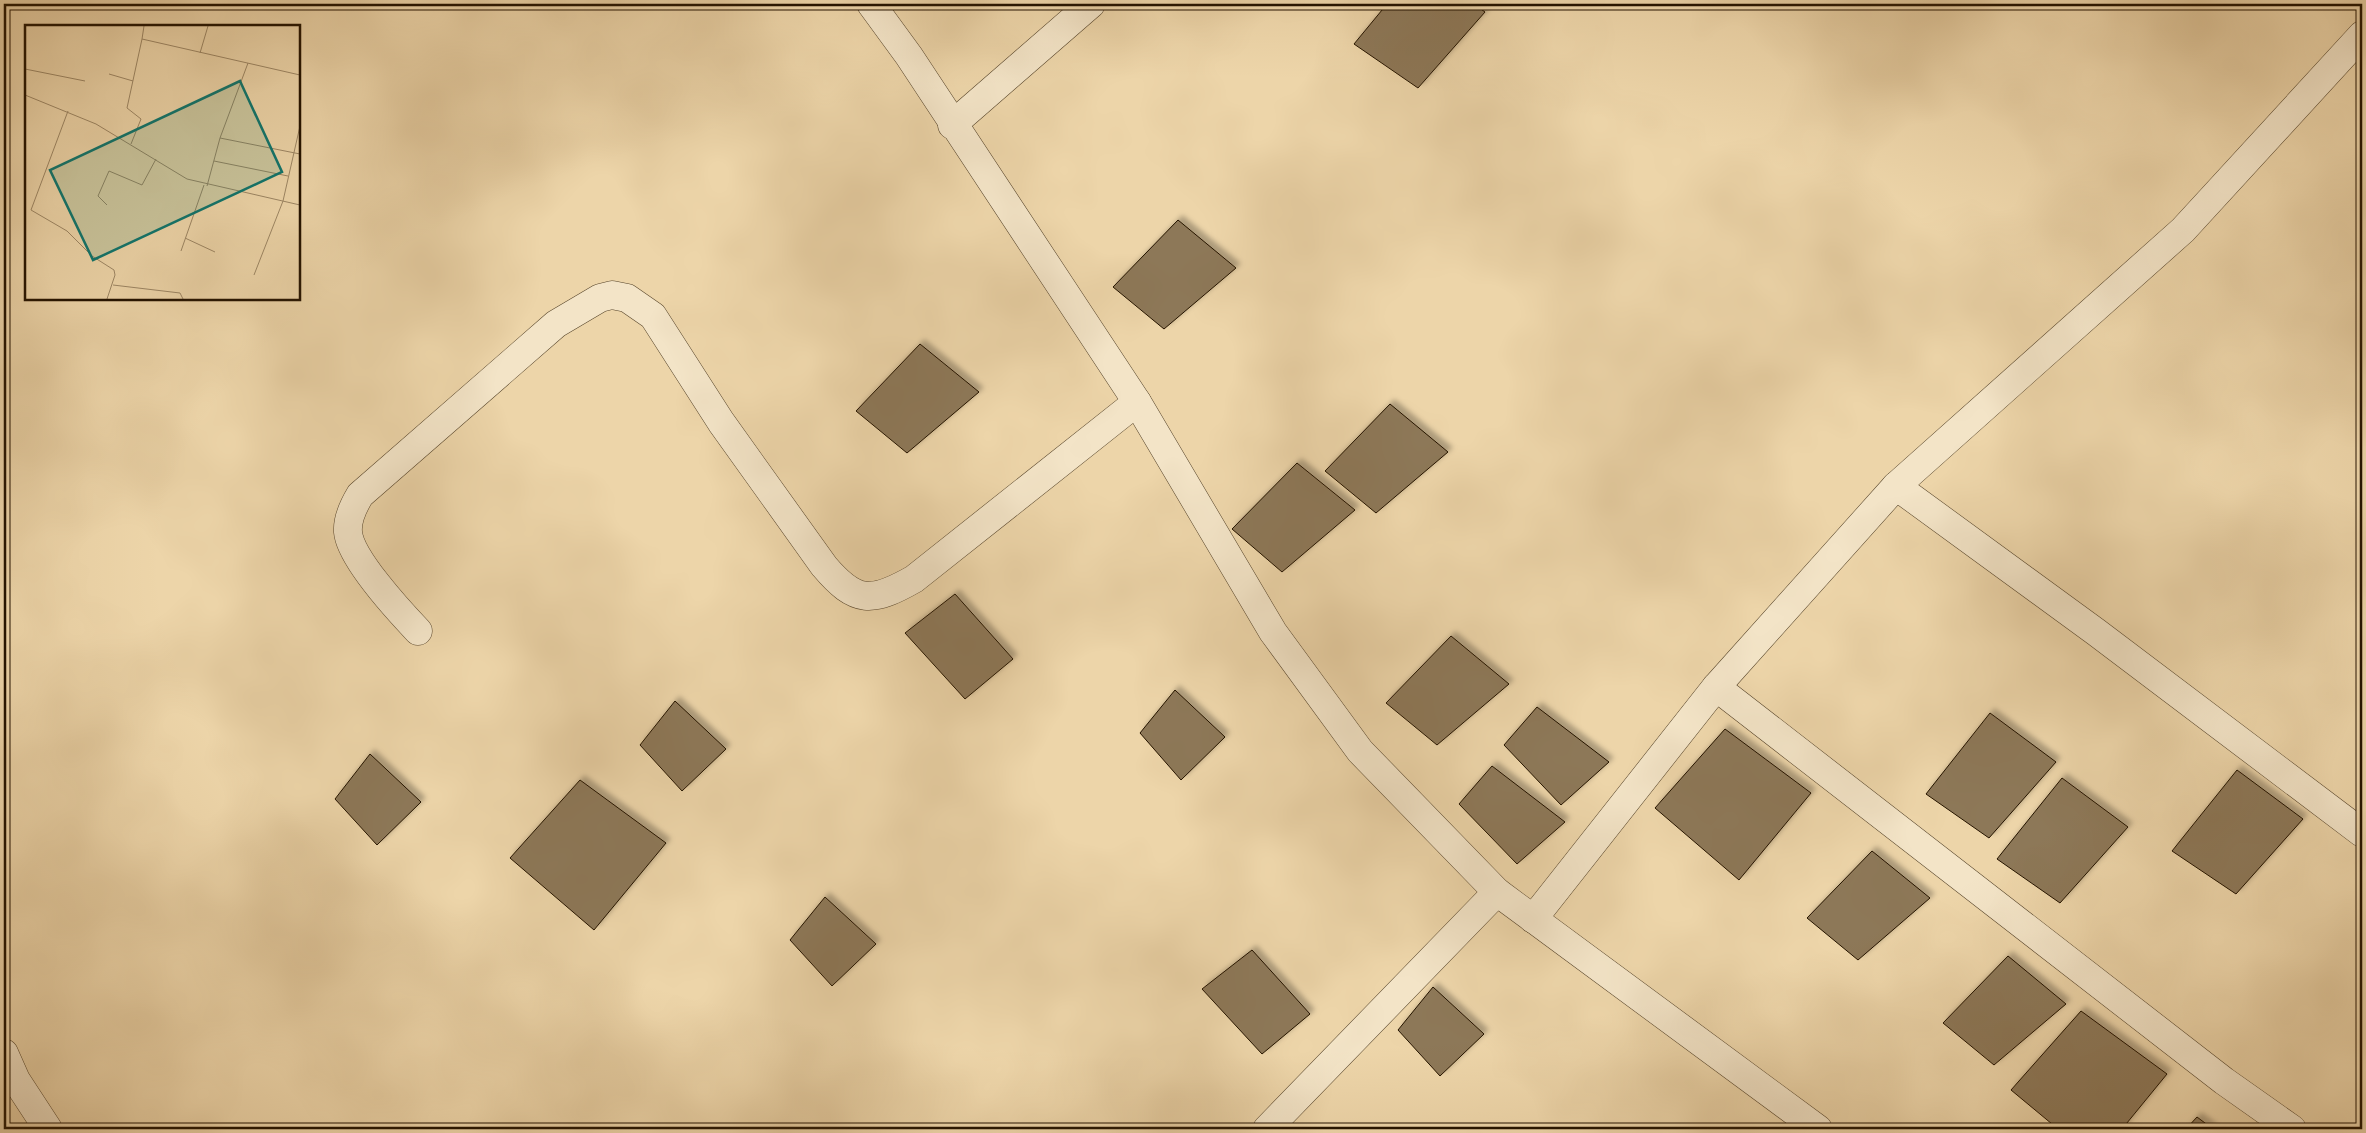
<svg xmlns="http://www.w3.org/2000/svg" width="2366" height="1133" viewBox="0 0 2366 1133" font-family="Cardo,serif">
<defs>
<filter id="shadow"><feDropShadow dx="4.5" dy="-4.5" stdDeviation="2.5" flood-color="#0004"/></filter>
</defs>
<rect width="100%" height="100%" fill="#edd5a9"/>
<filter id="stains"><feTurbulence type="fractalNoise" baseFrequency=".004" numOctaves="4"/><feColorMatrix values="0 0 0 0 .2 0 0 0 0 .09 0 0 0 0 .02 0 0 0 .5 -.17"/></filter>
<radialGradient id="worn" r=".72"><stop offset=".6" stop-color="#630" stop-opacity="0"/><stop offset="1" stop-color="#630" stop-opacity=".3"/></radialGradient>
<g fill="#8d7858" stroke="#241300" filter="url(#shadow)">
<polygon points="1387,4 1474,4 1485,12 1418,88 1354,44"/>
<polygon points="1178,220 1236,268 1164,329 1113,287"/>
<polygon points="920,344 979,392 907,453 856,411"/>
<polygon points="1390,404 1448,452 1376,513 1325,471"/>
<polygon points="1297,463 1355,510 1282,572 1232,529"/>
<polygon points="955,594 1013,659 965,699 905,633"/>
<polygon points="1451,636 1509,684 1437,745 1386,703"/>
<polygon points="1175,690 1225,737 1181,780 1140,733"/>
<polygon points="675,701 726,749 682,791 640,745"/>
<polygon points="1537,707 1609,762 1561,805 1504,745"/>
<polygon points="1990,713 2056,762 1989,838 1926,794"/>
<polygon points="1725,729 1811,793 1739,880 1655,808"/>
<polygon points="370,754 421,802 377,845 335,799"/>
<polygon points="1492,766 1565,822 1517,864 1459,804"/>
<polygon points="2237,770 2303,819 2236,894 2172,851"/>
<polygon points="2062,778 2128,827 2060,903 1997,859"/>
<polygon points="580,780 666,843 594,930 510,858"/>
<polygon points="1872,851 1930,898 1858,960 1807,918"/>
<polygon points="825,897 876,944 832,986 790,940"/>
<polygon points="1252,950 1310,1014 1262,1054 1202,989"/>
<polygon points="2008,956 2066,1004 1994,1065 1943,1023"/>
<polygon points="1433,987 1484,1034 1440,1076 1398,1030"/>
<polygon points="2081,1011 2167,1074 2122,1129 2058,1129 2011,1090"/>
<polygon points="2197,1117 2213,1129 2186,1129"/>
</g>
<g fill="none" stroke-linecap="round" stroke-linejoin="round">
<g stroke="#56442a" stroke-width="29">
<g id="minor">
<polyline points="871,4 909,56 1137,402 1273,632 1360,751 1497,892 1818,1129"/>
<polyline points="952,125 1091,4"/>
<polyline points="1896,486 2183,230 2362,35"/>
<path d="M 418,631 C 399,611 350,558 348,532 C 347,520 354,505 360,495 L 556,324 L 600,298 L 612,295 L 627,298 L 653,316 L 721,422 L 824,566 C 856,604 872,603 914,579 L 1137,402"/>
<polyline points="1716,687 2224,1081 2292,1129"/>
<polyline points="1533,919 1716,687 1896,486 2096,632 2362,833"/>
<polyline points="4,1053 16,1080 48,1129"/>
<polyline points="1267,1129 1497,892"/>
</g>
</g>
<use href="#minor" stroke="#f3e4c7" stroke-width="28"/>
</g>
<g transform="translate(25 25)">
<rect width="275" height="275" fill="#edd5a9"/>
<path fill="none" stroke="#9d8765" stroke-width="1" d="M 119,1 L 117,14 L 275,50M 175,28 L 183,1M 0,44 L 60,56M 84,49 L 108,56M 0,70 L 71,99 L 162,154 L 275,180M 43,86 L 6,185 L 42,206 L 67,231 L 89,245 L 90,250 L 82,274M 195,113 L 223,38M 106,119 L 116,94 L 102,83 L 117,14M 189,136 L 263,151M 182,161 L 195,113 L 275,129M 82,180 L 73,171 L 84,146 L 117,160 L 131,134M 160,213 L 190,227M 156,226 L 179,160M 229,250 L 258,176 L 275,101M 88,260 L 155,268 L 158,274"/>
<path fill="#0f766e" fill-opacity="0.15" stroke="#0f766e" stroke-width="2.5" d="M 215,56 L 257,147 L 68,235 L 25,145 Z"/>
<rect width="275" height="275" fill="none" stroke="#241300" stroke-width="2.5"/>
</g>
<rect width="2366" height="1133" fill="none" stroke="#edd5a9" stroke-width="20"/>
<rect x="5" y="5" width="2356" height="1123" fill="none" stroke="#241300" stroke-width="2.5"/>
<rect x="10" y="10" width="2346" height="1113" fill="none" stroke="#241300"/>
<rect width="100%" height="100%" filter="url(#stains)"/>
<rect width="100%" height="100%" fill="url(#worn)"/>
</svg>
